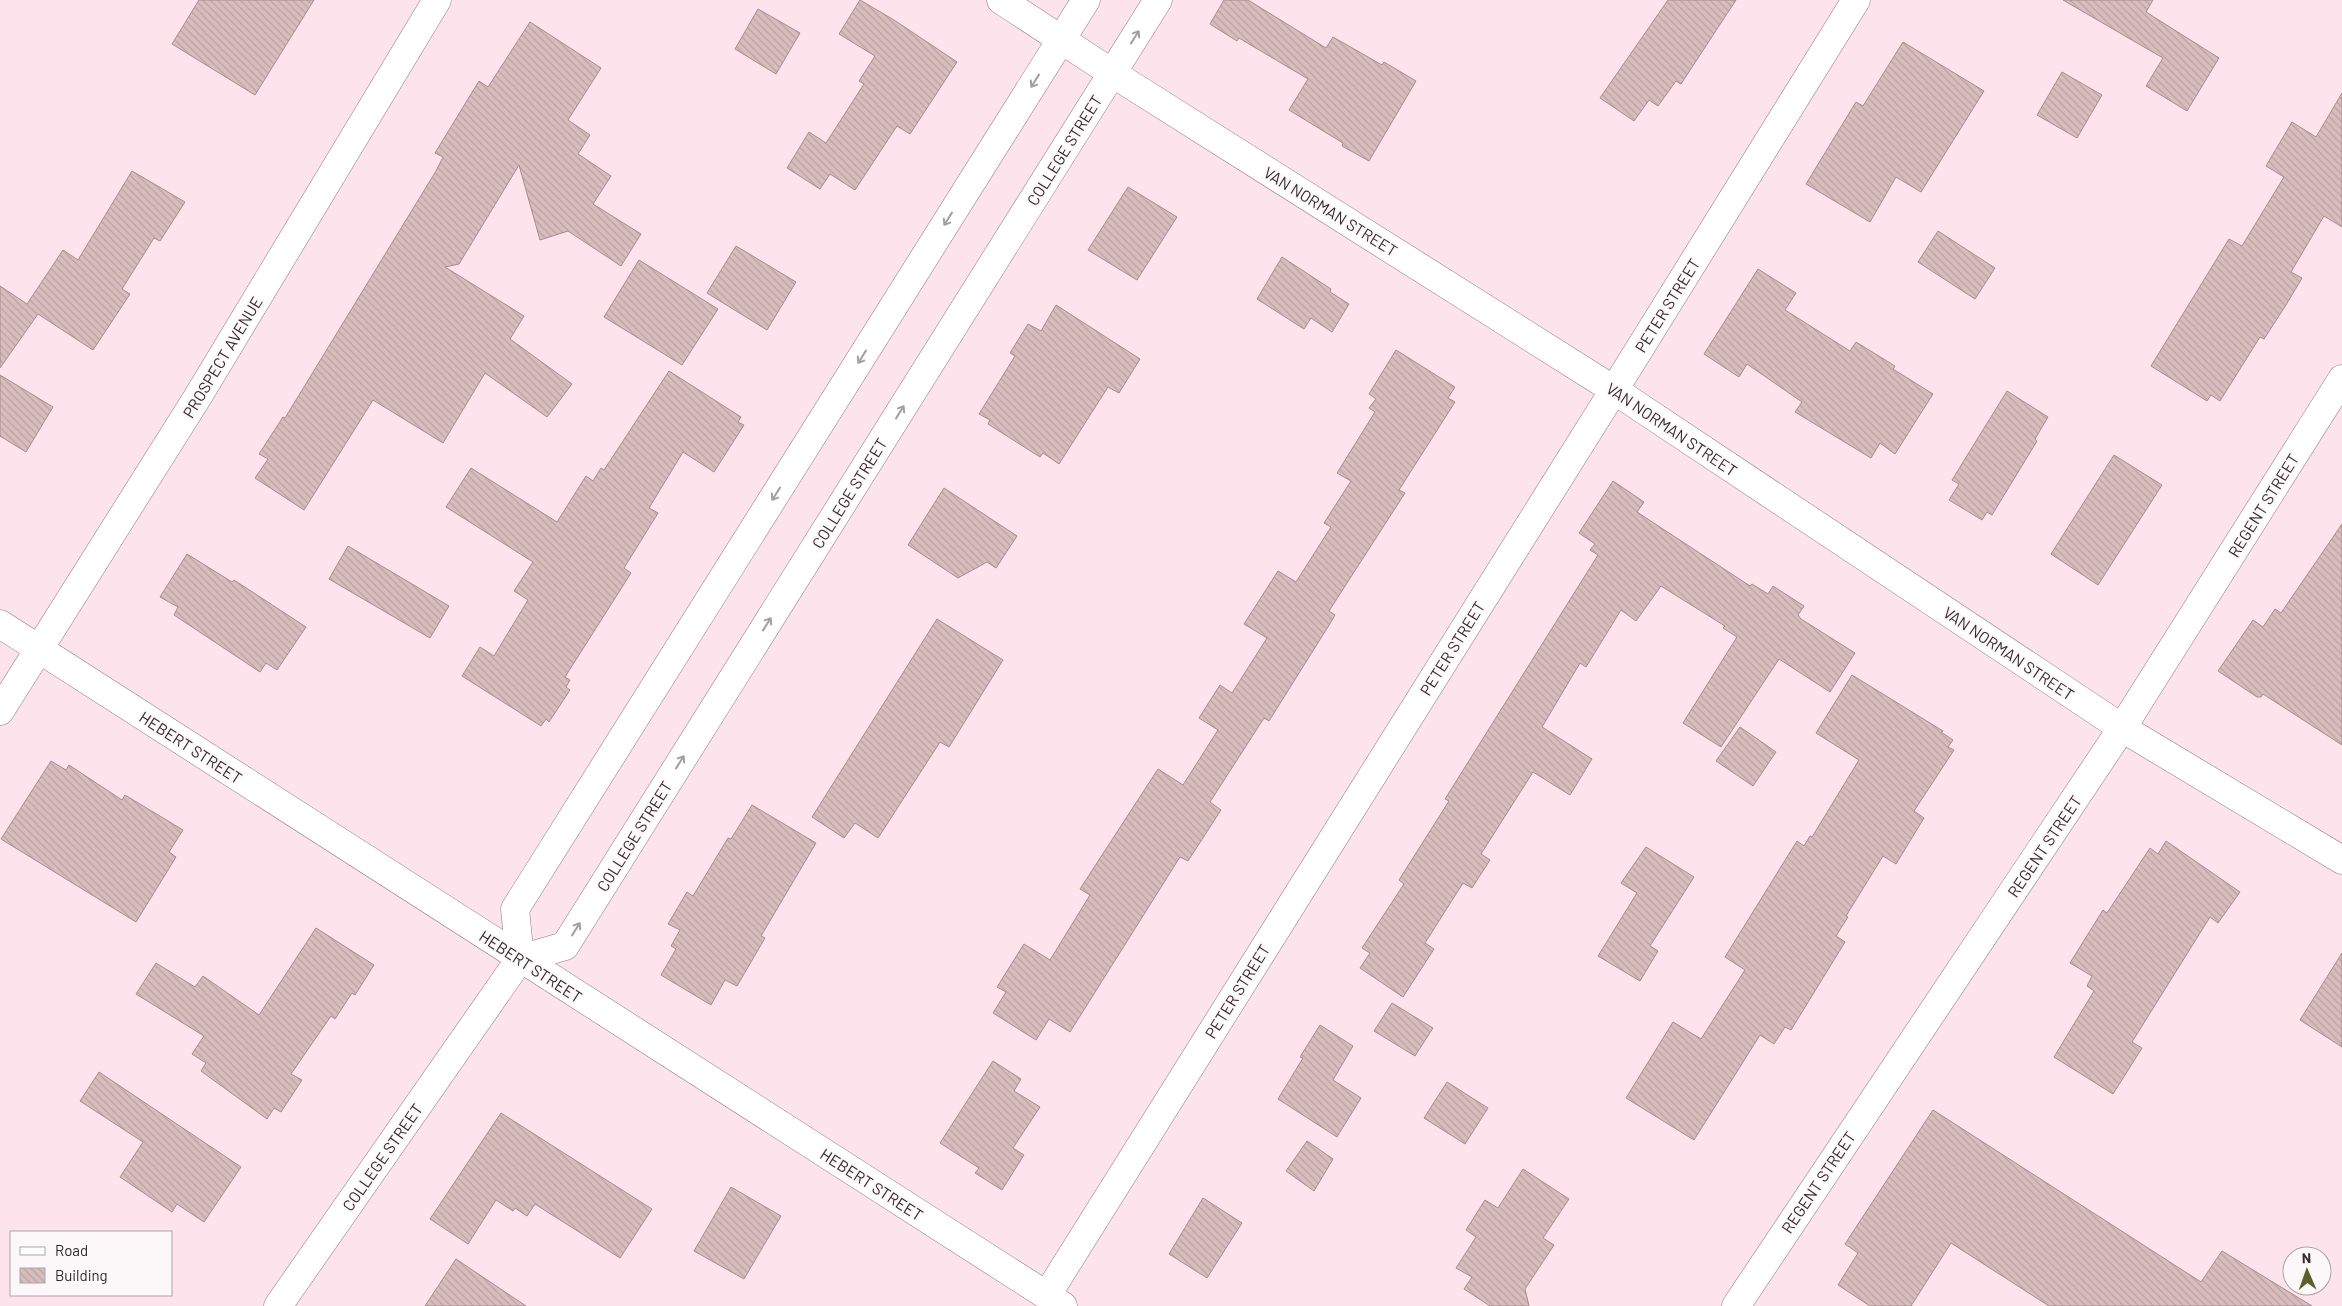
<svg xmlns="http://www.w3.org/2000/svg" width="2342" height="1306" viewBox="0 0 2342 1306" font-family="Barlow,sans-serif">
<defs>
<pattern id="building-back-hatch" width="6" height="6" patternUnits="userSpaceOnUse" patternTransform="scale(1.25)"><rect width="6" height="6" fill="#d8bdbd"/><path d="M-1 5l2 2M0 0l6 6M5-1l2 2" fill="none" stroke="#baa2a3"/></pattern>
</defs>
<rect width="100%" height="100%" fill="#fde3ec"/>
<g fill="url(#building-back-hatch)" stroke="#a68c8c">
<polygon points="199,0 314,0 255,95 172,44"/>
<polygon points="860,0 894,20 957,62 910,134 897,126 855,190 830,174 820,189 787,168 809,132 826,143 864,84 859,81 875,56 839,34"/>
<polygon points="1224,0 1248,0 1326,48 1333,37 1382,65 1384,62 1416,81 1369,161 1342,146 1343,143 1289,110 1308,79 1239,38 1237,41 1210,24"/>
<polygon points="1668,0 1736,0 1681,84 1676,81 1658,106 1649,100 1634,121 1600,98"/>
<polygon points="2063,0 2153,0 2146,12 2219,58 2187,111 2146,86 2163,58"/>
<polygon points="758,9 800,33 776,74 735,49"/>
<polygon points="530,22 601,68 568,120 590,135 578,154 611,176 593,204 641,234 621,266 568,231 540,240 519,165 459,264 445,267 524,316 510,339 572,384 547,417 485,373 443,443 373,400 304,510 255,478 268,459 259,454 283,417 285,418 436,171 443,157 435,153 479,81 488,87"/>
<polygon points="1903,42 1984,91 1921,192 1896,177 1870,222 1806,184 1856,102 1863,106"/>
<polygon points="2062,72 2102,95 2077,138 2037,115"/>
<polygon points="2342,93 2342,227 2324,216 2291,272 2302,278 2286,305 2264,339 2260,337 2220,401 2211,395 2207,401 2151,366 2229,239 2242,246 2284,177 2266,166 2292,122 2316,137"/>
<polygon points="132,171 185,202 160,241 154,238 122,289 130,294 93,350 38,314 0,368 0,286 27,304 63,250 78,260"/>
<polygon points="1128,187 1177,217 1137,280 1088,250"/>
<polygon points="1938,231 1995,268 1975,299 1918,262"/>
<polygon points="736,246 796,282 767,330 707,293"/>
<polygon points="1282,257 1331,289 1330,292 1349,304 1332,332 1311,318 1304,329 1257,299"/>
<polygon points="639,260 718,309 682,365 604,317"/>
<polygon points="1758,269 1796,293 1785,310 1850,351 1856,342 1895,366 1893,369 1933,394 1895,454 1880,443 1871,458 1795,412 1802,402 1747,364 1739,377 1704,354"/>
<polygon points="1056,305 1140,359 1119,393 1108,387 1059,464 1043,453 1040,457 988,424 990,420 979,414 1015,356 1010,353 1028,324 1041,331"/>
<polygon points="1396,350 1455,387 1448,398 1455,402 1399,490 1405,493 1329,611 1335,615 1331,622 1269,721 1264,718 1210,802 1221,810 1188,861 1180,857 1070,1032 1049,1019 1036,1040 993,1013 1006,992 997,987 1024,944 1050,960 1090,895 1080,889 1158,769 1183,785 1218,730 1199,718 1220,685 1232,693 1267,638 1244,624 1278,571 1296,582 1331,527 1324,523 1351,481 1337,473 1375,412 1369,408 1376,399 1369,394"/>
<polygon points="669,371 741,417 738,422 744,425 714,472 683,452 649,508 658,513 624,568 631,573 565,677 570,680 566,687 570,690 549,722 546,719 541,726 462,676 480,647 494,656 528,600 514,591 533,562 446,507 471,468 557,522 586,476 593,481 601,468 604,470"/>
<polygon points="0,375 53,407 26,452 0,436"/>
<polygon points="2007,391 2048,417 2035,439 2037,441 1992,515 1987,512 1982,520 1949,500 1959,484 1952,480"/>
<polygon points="2114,455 2162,485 2098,585 2051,554"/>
<polygon points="1613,481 1644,502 1637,512 1750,586 1752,584 1768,594 1773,586 1804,606 1798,615 1801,619 1855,653 1830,692 1779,659 1721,747 1683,723 1737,637 1723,628 1725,626 1661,586 1636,621 1621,610 1586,667 1580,663 1542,727 1592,759 1570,795 1533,772 1481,854 1490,860 1472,888 1463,883 1425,943 1434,949 1403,997 1360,968 1370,953 1362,948 1404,884 1399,880 1449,801 1445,799 1598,555 1590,550 1595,544 1579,533"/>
<polygon points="944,488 1017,536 996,568 987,562 958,578 908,545"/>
<polygon points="2342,524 2342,745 2263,694 2261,697 2257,697 2218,671 2253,620 2263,627 2275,609 2281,613"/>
<polygon points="348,546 449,606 430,638 329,579"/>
<polygon points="187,554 232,582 234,580 306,627 277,670 266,663 260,672 174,615 178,607 160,597"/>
<polygon points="937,619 1003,660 949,747 940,742 878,838 855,823 844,838 812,817"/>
<polygon points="1852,675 1943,731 1941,732 1953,740 1948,747 1954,750 1914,811 1924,818 1896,864 1883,856 1846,916 1848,917 1836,936 1845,942 1791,1030 1785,1027 1774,1044 1760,1035 1694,1140 1626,1098 1673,1022 1701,1039 1745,970 1725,957 1797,841 1804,846 1810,836 1812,837 1859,760 1816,733"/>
<polygon points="1740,727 1776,752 1753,786 1716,761"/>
<polygon points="51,761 66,770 69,765 122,800 125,795 183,830 169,852 176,857 136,922 1,839"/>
<polygon points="752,805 816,843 761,936 765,938 737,986 725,980 711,1005 661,975 676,949 671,946 680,930 668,924 687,892 693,896 728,838 731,839"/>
<polygon points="2166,841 2240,892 2218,923 2210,917 2132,1042 2142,1048 2113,1094 2054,1057 2094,991 2087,986 2092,976 2070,963 2103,910 2107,913 2150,848 2158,854"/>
<polygon points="1646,847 1694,877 1650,946 1658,951 1640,981 1598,956 1637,893 1621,883"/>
<polygon points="316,928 374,965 355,995 352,993 335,1019 331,1016 291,1074 302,1080 281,1112 274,1108 267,1119 201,1071 206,1063 192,1054 204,1036 136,994 156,963 195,987 203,976 259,1015"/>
<polygon points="2342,953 2342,1047 2300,1020"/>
<polygon points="1392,1003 1433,1028 1415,1056 1374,1031"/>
<polygon points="1320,1025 1353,1046 1333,1080 1361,1098 1337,1137 1278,1099 1303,1058 1300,1057"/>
<polygon points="993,1061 1021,1079 1014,1091 1040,1107 1013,1148 1024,1155 1002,1190 975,1173 979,1168 940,1143"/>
<polygon points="99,1072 241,1167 204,1222 177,1204 172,1212 120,1177 143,1142 80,1101"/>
<polygon points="1447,1082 1488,1108 1465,1144 1424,1118"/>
<polygon points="1933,1110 2201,1282 2222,1251 2312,1306 2049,1306 1951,1243 1911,1306 1870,1306 1838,1285 1858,1253 1845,1244"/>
<polygon points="501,1113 652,1209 620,1258 535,1204 527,1216 515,1208 513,1211 496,1200 468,1244 430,1219"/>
<polygon points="1307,1141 1333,1159 1314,1191 1286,1171"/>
<polygon points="1523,1169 1569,1199 1543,1238 1554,1245 1525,1289 1529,1306 1490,1306 1464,1289 1472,1277 1456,1268 1476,1237 1466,1230 1485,1200 1498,1208"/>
<polygon points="731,1187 781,1216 744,1279 694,1251"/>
<polygon points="1203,1198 1242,1223 1207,1278 1169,1254"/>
<polygon points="456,1259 526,1306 425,1306"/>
</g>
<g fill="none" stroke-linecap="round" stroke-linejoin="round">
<g stroke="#907981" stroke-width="29">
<g id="street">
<polyline points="1001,0 1112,73 1614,390 2122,728 2342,860"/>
<polyline points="0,624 1063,1306"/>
<polyline points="0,711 197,398 437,0"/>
<polyline points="520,959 515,909 1086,0"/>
<polyline points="1047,1295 1614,390 1856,0"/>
<polyline points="278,1306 520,959 565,946 1158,0"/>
<polyline points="1736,1306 2122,728 2342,379"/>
</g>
</g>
<use href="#street" stroke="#fff" stroke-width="28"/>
</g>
<defs><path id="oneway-shaft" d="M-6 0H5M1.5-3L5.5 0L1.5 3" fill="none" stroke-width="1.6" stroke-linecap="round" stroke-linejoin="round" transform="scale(1.25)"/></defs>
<g stroke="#a39fa0">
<use href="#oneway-shaft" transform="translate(1135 37) rotate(-58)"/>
<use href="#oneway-shaft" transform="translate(1035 81) rotate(122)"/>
<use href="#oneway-shaft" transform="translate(948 219) rotate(122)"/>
<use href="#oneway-shaft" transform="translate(862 357) rotate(122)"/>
<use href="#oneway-shaft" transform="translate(900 412) rotate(-58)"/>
<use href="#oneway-shaft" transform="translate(776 494) rotate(122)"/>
<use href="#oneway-shaft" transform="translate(767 624) rotate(-58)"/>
<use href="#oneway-shaft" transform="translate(680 762) rotate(-58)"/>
<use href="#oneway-shaft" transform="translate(576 929) rotate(-58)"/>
</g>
<g text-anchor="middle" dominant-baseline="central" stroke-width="4" stroke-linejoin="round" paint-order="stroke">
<g font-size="16" fill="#32292c" stroke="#fcf7f9">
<text transform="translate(1064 150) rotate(-58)">COLLEGE STREET</text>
<text transform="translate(1331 211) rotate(32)">VAN NORMAN STREET</text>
<text transform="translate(1667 305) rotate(-58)">PETER STREET</text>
<text transform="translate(222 357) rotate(-59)">PROSPECT AVENUE</text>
<text transform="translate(1672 429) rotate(34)">VAN NORMAN STREET</text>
<text transform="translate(849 493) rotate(-58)">COLLEGE STREET</text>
<text transform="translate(2263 505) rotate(-58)">REGENT STREET</text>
<text transform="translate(1452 648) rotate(-58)">PETER STREET</text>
<text transform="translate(2009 653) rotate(34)">VAN NORMAN STREET</text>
<text transform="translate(191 747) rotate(33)">HEBERT STREET</text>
<text transform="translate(634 836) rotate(-58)">COLLEGE STREET</text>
<text transform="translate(2044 846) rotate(-56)">REGENT STREET</text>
<text transform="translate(531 966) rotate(33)">HEBERT STREET</text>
<text transform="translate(1237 991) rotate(-58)">PETER STREET</text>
<text transform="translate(382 1157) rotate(-55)">COLLEGE STREET</text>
<text transform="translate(1818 1182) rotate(-56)">REGENT STREET</text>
<text transform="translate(872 1184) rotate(33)">HEBERT STREET</text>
</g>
</g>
<rect x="10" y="1231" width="162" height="65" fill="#fcf7f9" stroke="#aba5a7"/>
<rect x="20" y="1247" width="25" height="8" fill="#ffffff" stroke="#aba5a7"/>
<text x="55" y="1256" font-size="15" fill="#32292c">Road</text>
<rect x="20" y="1268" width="25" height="15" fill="url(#building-back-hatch)" stroke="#aba5a7"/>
<text x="55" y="1281" font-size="15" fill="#32292c">Building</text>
<g transform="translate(2307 1271) rotate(358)"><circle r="24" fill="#fcf7f9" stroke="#aba5a7"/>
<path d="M0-4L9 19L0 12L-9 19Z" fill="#5b602e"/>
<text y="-8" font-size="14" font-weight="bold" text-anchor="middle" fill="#32292c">N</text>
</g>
</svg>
